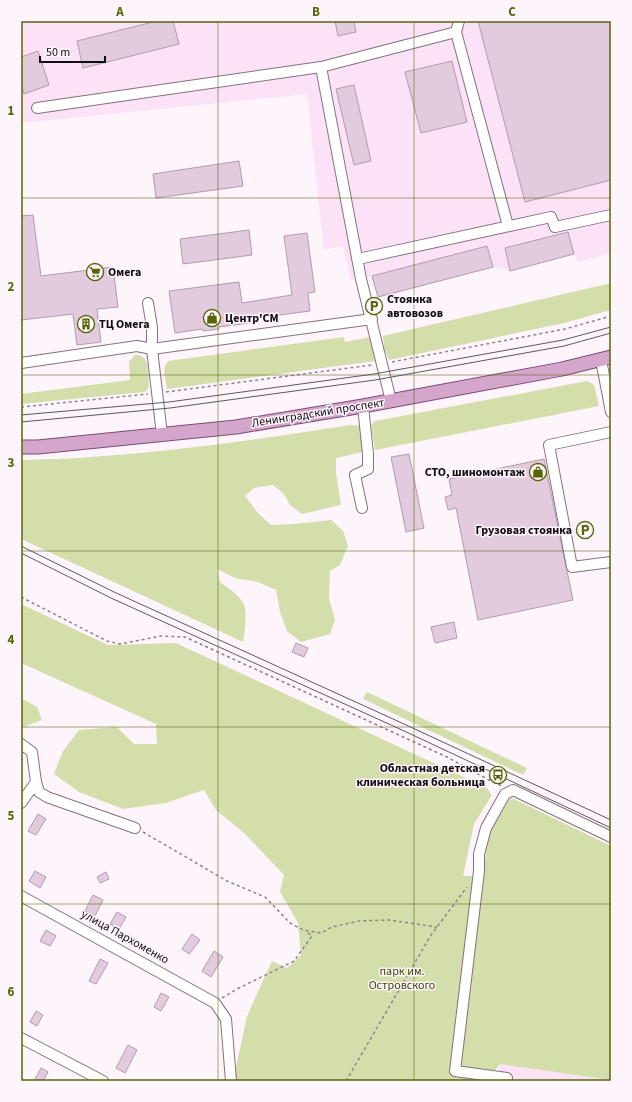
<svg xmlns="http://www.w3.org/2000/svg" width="632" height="1102" viewBox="0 0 632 1102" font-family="'Source Sans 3',sans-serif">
<rect width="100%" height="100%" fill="#fef4fc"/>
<g fill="#fbe2f6">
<polygon points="21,21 611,21 611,253 578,262 574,254 510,271 493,267 378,297 372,276 351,281 343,246 324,250 307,94 21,123"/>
<polygon points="500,1064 611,1080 611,1081 497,1081"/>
</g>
<g fill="#d3deab">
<polygon points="611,283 611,310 564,323 389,360 384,347 383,336"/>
<path d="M 344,337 L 345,342 L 371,337 L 375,361 L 167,389 C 166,380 161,369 168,361 Z"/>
<path d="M 135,355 C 151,354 148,376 149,387 L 145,392 L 21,404 L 21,394 L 130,380 L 129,362 Z"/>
<polygon points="587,381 594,385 599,406 375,450 371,425 375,421"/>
<path d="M 350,425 L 361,426 L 363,439 L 363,452 L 336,458 L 336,473 L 341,505 L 302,514 L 291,506 L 283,493 L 273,485 L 254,488 L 245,496 L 258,513 L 271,525 L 295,524 L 331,520 L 343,531 L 348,546 L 340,565 L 330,571 L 329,598 L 335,620 L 330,634 L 301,642 L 287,631 L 280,612 L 276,590 L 258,582 L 235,578 L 217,569 L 220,582 C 228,588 236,593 242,601 C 248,608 245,632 243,642 L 21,539 L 21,460 C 44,459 68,459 91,457 C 178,451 264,439 350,425 Z"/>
<polygon points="21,604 108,645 176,643 487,788 492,795 474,824 463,876 484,876 487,835 503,803 512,798 611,846 611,1080 500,1064 487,1081 233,1081 247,1016 272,961 287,968 301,955 298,923 280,892 284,875 244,833 216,810 204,790 166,803 123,809 79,792 54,774 63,751 79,730 117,727 134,744 157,744 156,724 21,663"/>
<polygon points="367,692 527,768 523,775 363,699"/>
<polygon points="21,698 37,707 42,720 21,728"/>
</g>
<g fill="#e3cbde" stroke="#b29bac">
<polygon points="157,21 173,21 179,44 83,68 77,41"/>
<polygon points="335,21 354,21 356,32 338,36"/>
<polygon points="478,21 611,21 611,180 525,202"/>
<polygon points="38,51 49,85 24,94 21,83 21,57"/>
<polygon points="452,61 467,122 421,133 405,72"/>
<polygon points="354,85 371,161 354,165 336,89"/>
<polygon points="239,161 243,186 156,198 153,174"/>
<polygon points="33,215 41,276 113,267 118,307 97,309 101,342 77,345 73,314 21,320 21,216"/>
<polygon points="249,230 252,255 183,264 180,239"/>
<polygon points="568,232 574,254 510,271 505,248"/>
<polygon points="307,233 315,292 308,293 310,311 257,318 257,322 219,327 219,329 203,331 202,329 175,333 169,291 239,282 242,303 292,295 284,236"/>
<polygon points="487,246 493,267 378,297 372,276"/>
<polygon points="409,454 424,528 406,532 391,457"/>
<polygon points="544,459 573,600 478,620 456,508 448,510 445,497 452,495 449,479"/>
<polygon points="454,622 457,638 435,643 431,627"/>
<polygon points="296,643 308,648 304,657 292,652"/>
<polygon points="38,814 46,819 36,835 28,831"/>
<polygon points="35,871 46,877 40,888 29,881"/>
<polygon points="106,872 109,879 100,883 97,877"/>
<polygon points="93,895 103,900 95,916 85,911"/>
<polygon points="117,912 126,917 119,929 110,924"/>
<polygon points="46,930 56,936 50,946 40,941"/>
<polygon points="192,934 200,940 189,954 182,949"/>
<polygon points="214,951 223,957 211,977 202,971"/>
<polygon points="100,959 108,963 96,984 89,981"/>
<polygon points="161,993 169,997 161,1011 154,1007"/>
<polygon points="36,1011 43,1015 37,1026 30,1022"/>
<polygon points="128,1045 137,1050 125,1073 116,1068"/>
<polygon points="41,1068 48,1072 43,1081 34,1081"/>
</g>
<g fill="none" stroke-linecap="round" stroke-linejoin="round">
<g stroke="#857080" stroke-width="12">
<g id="minor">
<polyline points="456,32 508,226"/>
<polyline points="321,67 456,32 459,21"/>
<polyline points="37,108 321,67 361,279 391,401"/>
<polyline points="358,259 551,217 555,227 611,215"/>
<polyline points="601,360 611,412"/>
<polyline points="21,363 137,346 152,349 152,327 148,303"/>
<polyline points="611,432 549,445 572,567 611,562"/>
<polyline points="162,435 152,349 372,319"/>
<polyline points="362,508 355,475 368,469 368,454 363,406"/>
<polyline points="21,744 32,752 36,782 21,803"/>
<polyline points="36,782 39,792 47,797 135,828"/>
<polyline points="21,896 215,1003 226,1019 231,1081"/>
<polyline points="21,1038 103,1081"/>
<polyline points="506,1081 507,1078 455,1071 479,871 479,854 486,828 505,794 513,790 611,837"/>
</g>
</g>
<g stroke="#7e4a75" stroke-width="15">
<polyline id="major" points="21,447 38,447 236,427 363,406 562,369 611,357"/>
</g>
<g stroke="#8d848b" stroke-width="1.5" stroke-dasharray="3 3" stroke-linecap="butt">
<polyline points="392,362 565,329 611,316"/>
<polyline points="166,392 372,365"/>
<polyline points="21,407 148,394"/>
<polyline points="21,597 107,641 120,644 161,636 185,637 447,757 489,780 502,786"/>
<polyline points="143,832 227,881 265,897 290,923 303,930 321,933 332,927 359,921 389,920 437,927"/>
<polyline points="222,998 237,989 294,961 312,936 305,931"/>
<polyline points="346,1081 431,935 467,887"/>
</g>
<use href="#minor" stroke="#fff" stroke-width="10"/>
<use href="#major" stroke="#d4a6cc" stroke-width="13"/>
<g stroke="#60585f" stroke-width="1">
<polyline points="21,415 169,402 374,374 563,340 611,327"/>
<polyline points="21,422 170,408 375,380 564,346 611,333"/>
<polyline points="21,546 114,592 404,724 611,820"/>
<polyline points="21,553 111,598 402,730 611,828"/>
</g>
</g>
<path fill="none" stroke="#5a6508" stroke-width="1" stroke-opacity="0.55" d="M 218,21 L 218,1081M 414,21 L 414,1081M 21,198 L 611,198M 21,375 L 611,375M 21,551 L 611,551M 21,727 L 611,727M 21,904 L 611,904"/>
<defs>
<g id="supermarket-ring" transform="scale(0.9)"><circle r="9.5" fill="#fef4fc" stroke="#5a6508" stroke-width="1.5"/><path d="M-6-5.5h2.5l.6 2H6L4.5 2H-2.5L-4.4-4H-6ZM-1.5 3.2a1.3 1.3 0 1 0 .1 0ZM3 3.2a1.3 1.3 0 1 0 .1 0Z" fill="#5a6508"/></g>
<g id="parking-ring" transform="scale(0.9)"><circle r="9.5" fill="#fef4fc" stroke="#5a6508" stroke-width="1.5"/><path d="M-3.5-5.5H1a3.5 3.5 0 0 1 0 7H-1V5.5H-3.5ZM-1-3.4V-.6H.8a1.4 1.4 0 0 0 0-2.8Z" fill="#5a6508"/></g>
<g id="shop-ring" transform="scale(0.9)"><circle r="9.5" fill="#fef4fc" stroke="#5a6508" stroke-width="1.5"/><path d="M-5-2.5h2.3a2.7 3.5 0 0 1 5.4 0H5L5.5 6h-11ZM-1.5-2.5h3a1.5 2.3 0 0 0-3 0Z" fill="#5a6508"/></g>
<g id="building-ring" transform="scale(0.9)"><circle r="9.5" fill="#fef4fc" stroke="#5a6508" stroke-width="1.5"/><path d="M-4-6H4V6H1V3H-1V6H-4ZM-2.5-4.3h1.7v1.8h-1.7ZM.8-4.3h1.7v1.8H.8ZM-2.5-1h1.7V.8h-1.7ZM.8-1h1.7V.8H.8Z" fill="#5a6508"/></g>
<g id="bus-ring" transform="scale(0.9)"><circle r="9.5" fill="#fef4fc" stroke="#5a6508" stroke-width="1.5"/><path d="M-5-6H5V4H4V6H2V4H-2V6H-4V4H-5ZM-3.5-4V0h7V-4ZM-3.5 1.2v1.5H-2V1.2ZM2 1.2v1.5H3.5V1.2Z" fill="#5a6508"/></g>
</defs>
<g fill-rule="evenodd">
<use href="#supermarket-ring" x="95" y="272"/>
<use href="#parking-ring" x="374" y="306"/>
<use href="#shop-ring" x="212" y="318"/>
<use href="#building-ring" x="86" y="324"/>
<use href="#shop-ring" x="538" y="472"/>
<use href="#parking-ring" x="585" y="530"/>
<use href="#bus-ring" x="498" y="775"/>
</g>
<g text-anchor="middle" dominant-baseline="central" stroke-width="3" stroke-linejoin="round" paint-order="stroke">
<g font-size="12" font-weight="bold" fill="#130c12" stroke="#fef4fc" text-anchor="start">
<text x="108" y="272">Омега</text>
<text x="387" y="299">Стоянка<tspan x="387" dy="14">автовозов</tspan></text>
<text x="225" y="318">Центр'СМ</text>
<text x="99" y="324">ТЦ Омега</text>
<text x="525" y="472" text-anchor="end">СТО, шиномонтаж</text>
<text x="572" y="530" text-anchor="end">Грузовая стоянка</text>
<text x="485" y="768" text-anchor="end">Областная детская<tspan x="485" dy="14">клиническая больница</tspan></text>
</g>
<g font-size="12" fill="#130c12" stroke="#fef4fc">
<text transform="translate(318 413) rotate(-9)">Ленинградский проспект</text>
<text transform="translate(125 937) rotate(29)">улица Пархоменко</text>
</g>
<g font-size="12" fill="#3c4500" stroke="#fef4fc">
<text x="402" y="971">парк им.<tspan x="402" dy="14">Островского</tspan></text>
</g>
</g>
<rect width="632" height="1102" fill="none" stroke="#fef4fc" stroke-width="44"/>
<path d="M40 56v6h65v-6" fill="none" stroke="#130c12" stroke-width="2"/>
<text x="46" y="56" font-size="12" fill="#130c12" stroke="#fef4fc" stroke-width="3" paint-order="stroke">50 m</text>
<rect x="22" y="22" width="588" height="1058" fill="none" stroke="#5a6508" stroke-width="1.5"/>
<g font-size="13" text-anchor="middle" font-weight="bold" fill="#5a6508">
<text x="120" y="16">A</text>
<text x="316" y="16">B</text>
<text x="512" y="16">C</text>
<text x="11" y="115">1</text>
<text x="11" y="291">2</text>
<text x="11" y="467">3</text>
<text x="11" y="644">4</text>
<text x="11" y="820">5</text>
<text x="11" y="996">6</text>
</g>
</svg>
